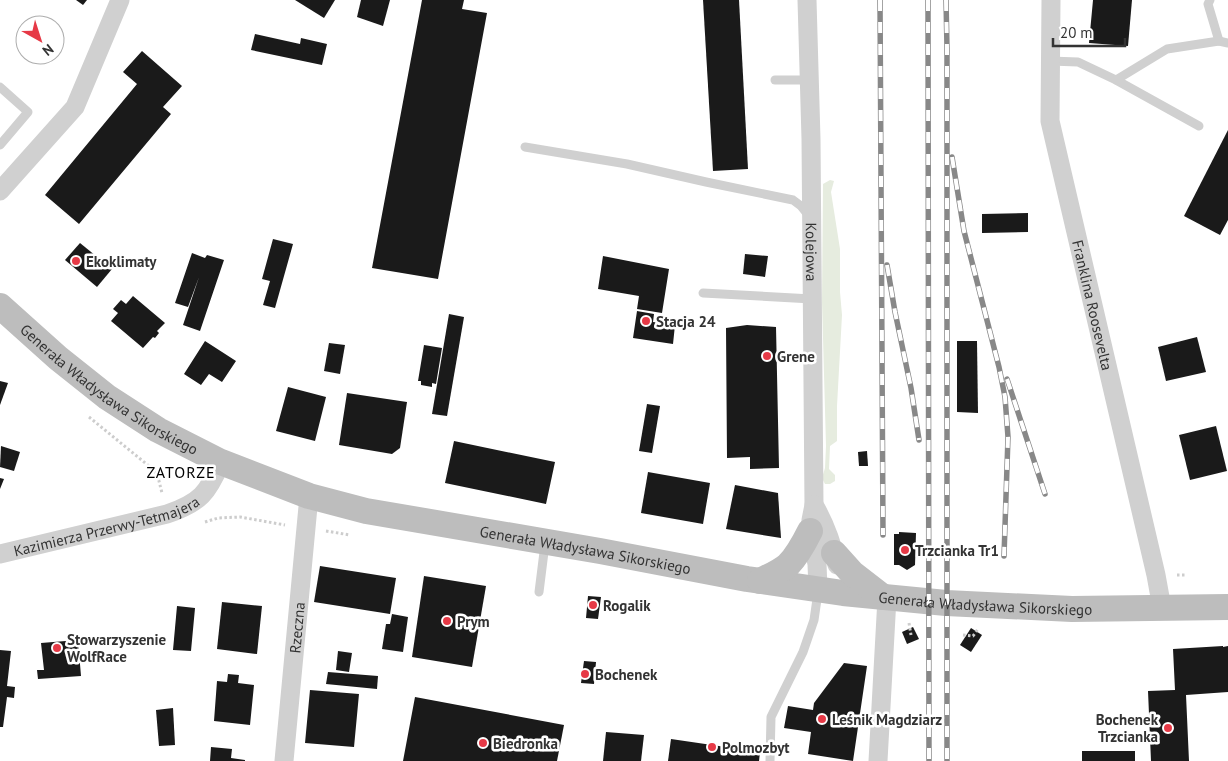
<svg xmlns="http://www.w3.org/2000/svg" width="1228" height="761" viewBox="0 0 1228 761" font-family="'PT Sans',sans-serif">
<rect width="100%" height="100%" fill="#fff"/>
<polygon fill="#e6ecdf" points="830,180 834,181 831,192 840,249 840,292 842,315 837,406 837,441 830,446 829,469 835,475 835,481 830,484 825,484 822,478 825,468 826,446 822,302 823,184"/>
<g fill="#1a1a1a">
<polygon points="76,0 87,0 83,5"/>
<polygon points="295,0 335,0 324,18"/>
<polygon points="361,0 390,0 383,26 357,17"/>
<polygon points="422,0 464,0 462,9 487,13 438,279 372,268"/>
<polygon points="703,0 739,0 748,169 713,171"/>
<polygon points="1093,0 1132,0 1128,46 1089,43"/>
<polygon points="255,34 300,44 301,38 327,44 322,65 251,50"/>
<polygon points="142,51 182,86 163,107 171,114 79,224 45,195 137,84 123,72"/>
<polygon points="1228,130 1228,220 1220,235 1184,216"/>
<polygon points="1028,213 1028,232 982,233 982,214"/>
<polygon points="273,239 293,244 275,308 263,305 270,281 262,279"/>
<polygon points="80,243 112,269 97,287 65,260"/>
<polygon points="192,253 205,258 207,255 224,260 200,331 183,325 199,277 188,307 175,303"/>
<polygon points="745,254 768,256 765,277 743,274"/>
<polygon points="603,256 669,269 662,313 637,309 639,296 598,289"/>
<polygon points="133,296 165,323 157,331 159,333 155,338 153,337 143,348 111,321 118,313 113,309 121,300 126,304"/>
<polygon points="637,311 654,314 653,322 675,325 673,344 633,338"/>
<polygon points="449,314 464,317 447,416 432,414"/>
<polygon points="747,325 776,327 779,468 750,469 750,457 727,458 726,328"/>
<polygon points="1197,337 1206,372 1166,381 1158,347"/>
<polygon points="205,341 236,361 222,382 209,374 201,385 184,374"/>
<polygon points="957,341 977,341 978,413 957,412"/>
<polygon points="329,343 345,345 340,374 324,371"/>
<polygon points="424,345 442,348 436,384 432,383 432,387 421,385 421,381 418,381"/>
<polygon points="0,381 8,383 0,405"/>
<polygon points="288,387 326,397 315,441 276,431"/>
<polygon points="347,393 407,402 400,448 392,454 339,445"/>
<polygon points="647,404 660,406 652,453 639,451"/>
<polygon points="1216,426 1227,471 1190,480 1179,435"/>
<polygon points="454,441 555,462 546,504 445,483"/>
<polygon points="1,446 20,452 14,471 0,467"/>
<polygon points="867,451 868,466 859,466 858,452"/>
<polygon points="648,472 710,483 703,524 641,513"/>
<polygon points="0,478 4,479 0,489"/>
<polygon points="735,485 778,493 781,538 726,529"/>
<polygon points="899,532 916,533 915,565 907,570 899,565 894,565 894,534 899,534"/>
<polygon points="320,566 396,578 390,614 314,602"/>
<polygon points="424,576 486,586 472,667 412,657"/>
<polygon points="588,596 601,597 598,619 586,618"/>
<polygon points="222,602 262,606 257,654 217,649"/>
<polygon points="177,606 195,608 191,651 173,650"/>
<polygon points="392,614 408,617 403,652 382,649 386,624 390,624"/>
<polygon points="913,627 919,639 907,644 902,632"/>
<polygon points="971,628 982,635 971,652 960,645"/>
<polygon points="78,640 81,676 38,679 37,670 44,670 41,643"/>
<polygon points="1223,646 1223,647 1228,646 1228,692 1186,695 1189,761 1151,761 1148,691 1175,690 1173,649"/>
<polygon points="0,650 11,651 7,686 15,687 14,698 7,697 3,727 0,727"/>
<polygon points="338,651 352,653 349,672 336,670"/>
<polygon points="584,661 596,662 594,684 581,683"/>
<polygon points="844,663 867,666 853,761 808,754 811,732 784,728 788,706 813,710 814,703"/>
<polygon points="328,672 378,676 377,689 326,684"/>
<polygon points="228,674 239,675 238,683 254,685 250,725 214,721 217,681 227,682"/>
<polygon points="310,690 359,694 354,747 305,743"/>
<polygon points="415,697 564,725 557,761 403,761"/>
<polygon points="173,708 175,745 159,746 156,710"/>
<polygon points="606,732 644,735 641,761 603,761"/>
<polygon points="671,739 760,752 759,761 668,761"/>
<polygon points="211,747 232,749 231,758 245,760 245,761 210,761"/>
<rect x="1082" y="751" width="53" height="10"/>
</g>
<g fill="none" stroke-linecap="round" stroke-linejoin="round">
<g stroke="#cdcdcd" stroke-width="3" stroke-dasharray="2.5 2.5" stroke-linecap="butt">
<polyline points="89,417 155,471 158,477 162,493"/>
<polyline points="205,522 218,518 240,517 285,525"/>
<polyline points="326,531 350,535"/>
<polyline points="1177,575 1186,575"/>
<polyline points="909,623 911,635"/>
<polyline points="963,635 973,636 978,629"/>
</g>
<g stroke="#d0d0d0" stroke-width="9">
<polyline points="1210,0 1208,4 1219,41"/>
<polyline points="1050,61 1078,62 1116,80 1199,126"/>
<polyline points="775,80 809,80"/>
<polyline points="1116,80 1167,49 1219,41 1228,43"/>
<polyline points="0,87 28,112 0,145"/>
<polyline points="525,147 627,164 706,182 793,200 801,206 809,216"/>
<polyline points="703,293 812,299"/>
<polyline points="539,592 545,544"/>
<polyline points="770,761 771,717 803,652 814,620 818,592"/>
</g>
<g stroke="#d0d0d0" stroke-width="19">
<path id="s1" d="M 807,0 L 811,139 L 814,505 L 811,520 L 810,531 L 817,564 L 818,589"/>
<path id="s2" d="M 1051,0 L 1050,121 L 1156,575 L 1162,608"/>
<polyline points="0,191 75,107 120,0"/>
<path d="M 814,505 C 826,525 832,543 837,565"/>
<path id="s3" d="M 0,554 L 167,514 C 200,503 208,493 221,462"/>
<path id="s4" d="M 284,761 L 309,496"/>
<polyline points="878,761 887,598"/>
</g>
<g stroke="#bdbdbd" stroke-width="26">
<path id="s5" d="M 0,306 L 58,358 L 107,397 L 158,430 L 221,462 L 309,496 L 366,511 L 600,551 L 747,579 L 843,593 L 946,603 L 1072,609 L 1228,607"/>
<polyline points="834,553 852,573 883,597"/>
<path d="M 760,581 C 770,576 780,572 788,565 C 797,556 804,543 810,531"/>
</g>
<g stroke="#888" stroke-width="5.5">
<g id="rail">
<polyline points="880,0 883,535"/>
<polyline points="928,0 929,761"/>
<polyline points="946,0 947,48 947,761"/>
<polyline points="952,157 964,231 999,367 1005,397 1008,437 1004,556"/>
<polyline points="887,265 895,312 911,388 919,440"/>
<polyline points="1007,379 1045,494"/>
</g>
</g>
<use href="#rail" stroke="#fff" stroke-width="4" stroke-dasharray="11" stroke-linecap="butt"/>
</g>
<g fill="#e63946" stroke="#fff" stroke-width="2">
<circle cx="76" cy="261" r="5"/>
<circle cx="646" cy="321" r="5"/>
<circle cx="767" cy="356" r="5"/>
<circle cx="905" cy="550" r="5"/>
<circle cx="593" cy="605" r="5"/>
<circle cx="447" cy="621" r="5"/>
<circle cx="57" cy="648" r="5"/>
<circle cx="585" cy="674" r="5"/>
<circle cx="822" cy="719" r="5"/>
<circle cx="1168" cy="728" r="5"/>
<circle cx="483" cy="743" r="5"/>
<circle cx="712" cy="747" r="5"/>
</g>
<g text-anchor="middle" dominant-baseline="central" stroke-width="5" stroke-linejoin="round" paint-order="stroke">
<g font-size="15" fill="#333" stroke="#fff">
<text stroke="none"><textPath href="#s1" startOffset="252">Kolejowa</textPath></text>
<text stroke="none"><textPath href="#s2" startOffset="310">Franklina Roosevelta</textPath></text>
<text stroke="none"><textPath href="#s5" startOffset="138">Generała Władysława Sikorskiego</textPath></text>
<text stroke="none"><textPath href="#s3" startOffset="110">Kazimierza Przerwy-Tetmajera</textPath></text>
<text stroke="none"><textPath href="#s5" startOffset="648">Generała Władysława Sikorskiego</textPath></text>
<text stroke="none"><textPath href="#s5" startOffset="1052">Generała Władysława Sikorskiego</textPath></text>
<text stroke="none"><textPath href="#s4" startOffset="134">Rzeczna</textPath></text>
</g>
<g font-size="15" font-weight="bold" fill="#333" stroke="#fff" text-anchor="start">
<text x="86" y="261">Ekoklimaty</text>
<text x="656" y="321">Stacja 24</text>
<text x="777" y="356">Grene</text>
<text x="915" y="550">Trzcianka Tr1</text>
<text x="603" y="605">Rogalik</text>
<text x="457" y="621">Prym</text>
<text x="67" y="639">Stowarzyszenie<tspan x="67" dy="17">WolfRace</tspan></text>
<text x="595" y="674">Bochenek</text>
<text x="832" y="719">Leśnik Magdziarz</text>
<text x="1158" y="719" text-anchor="end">Bochenek<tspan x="1158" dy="17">Trzcianka</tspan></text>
<text x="493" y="743">Biedronka</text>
<text x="722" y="747">Polmozbyt</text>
</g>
<g font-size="16" letter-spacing="1" fill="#000" stroke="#fff">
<text x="181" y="472">ZATORZE</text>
</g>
</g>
<g transform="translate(40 40) rotate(141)"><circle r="24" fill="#ffffff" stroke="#adadad"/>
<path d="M0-4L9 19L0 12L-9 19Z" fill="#e63946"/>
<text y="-8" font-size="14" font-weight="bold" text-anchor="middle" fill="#333333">N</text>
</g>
<path d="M1053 38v8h72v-8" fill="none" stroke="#333333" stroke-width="2.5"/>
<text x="1060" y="38" font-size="15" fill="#333333" stroke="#ffffff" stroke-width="4" paint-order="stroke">20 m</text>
</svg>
